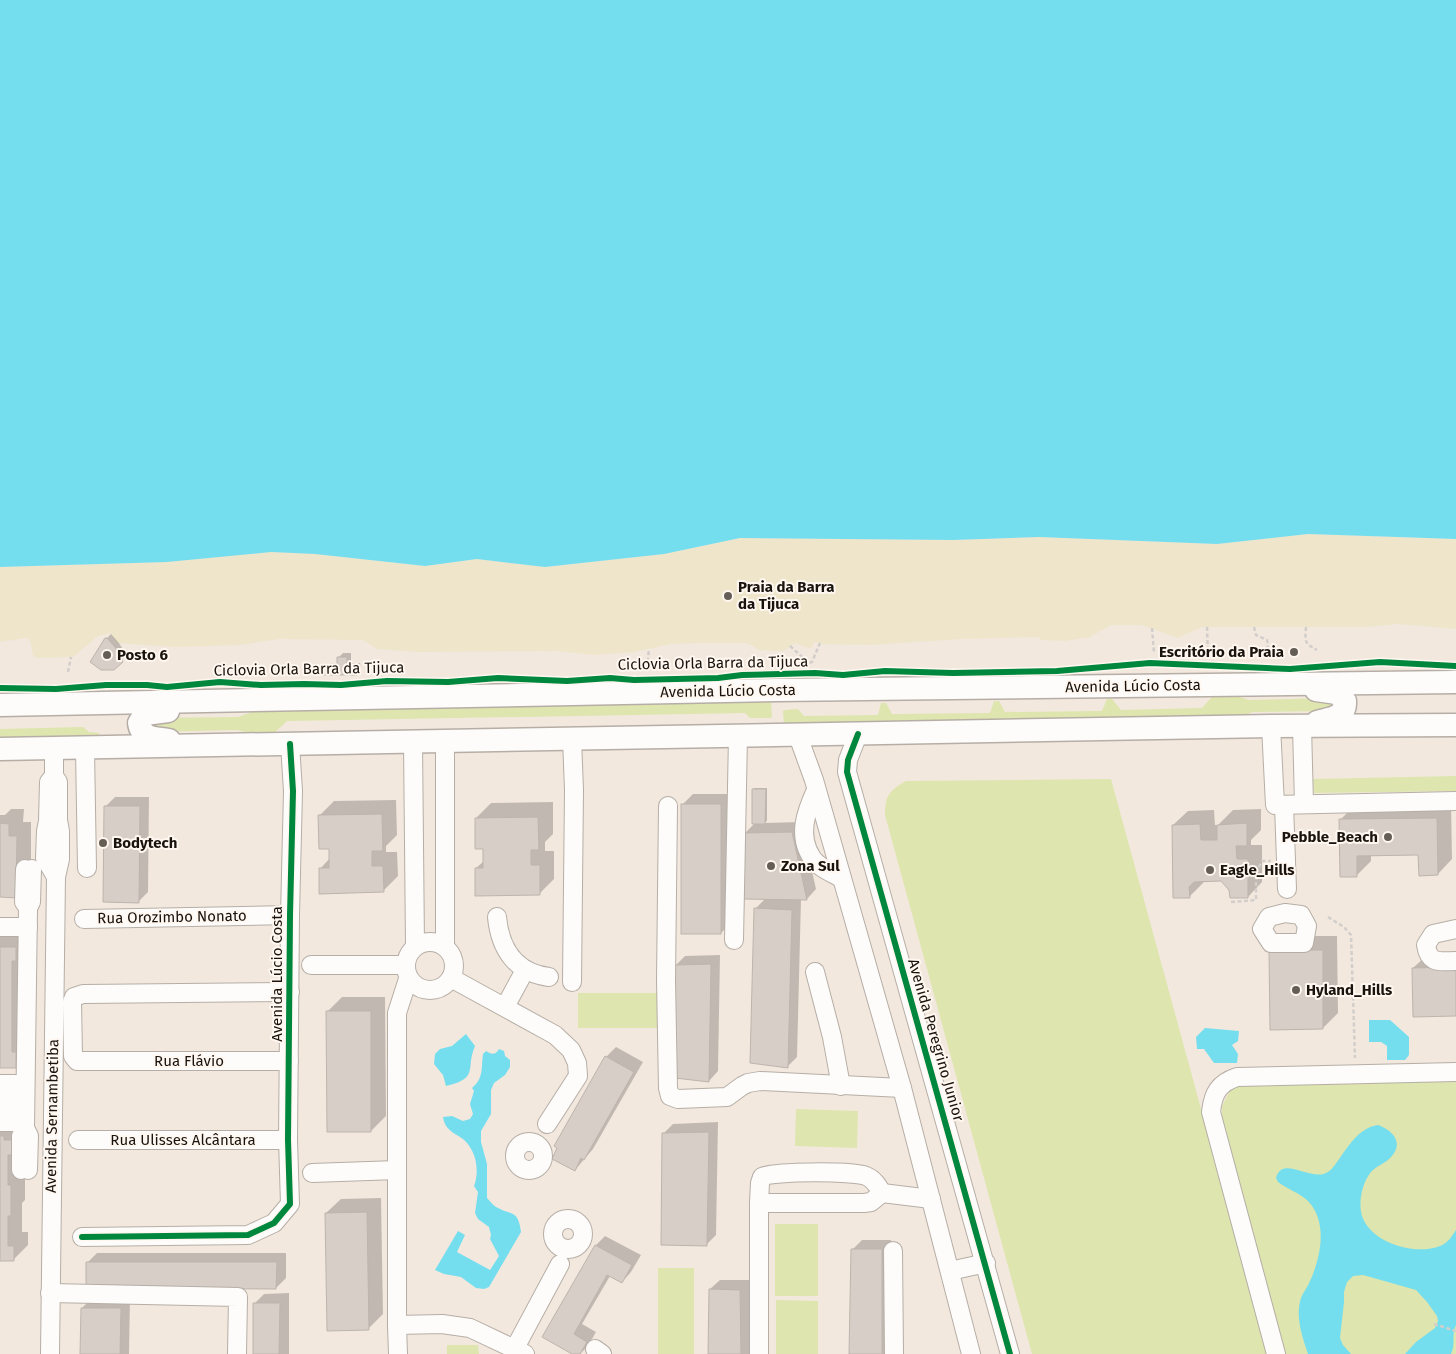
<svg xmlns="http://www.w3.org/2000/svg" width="1456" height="1354" viewBox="0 0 1456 1354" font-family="'Fira Sans',sans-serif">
<rect width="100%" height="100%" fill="#f2e8de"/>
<g fill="#dee5ae">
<polygon points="1218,693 1227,693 1249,700 1333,698 1333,711 1253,712 1230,720 784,726 783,711 785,710 798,709 804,716 878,715 881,703 886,703 892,714 990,713 994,701 999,701 1005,712 1102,711 1107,699 1112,699 1121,710 1202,708 1212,697"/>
<polygon points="771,701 772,717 770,718 750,718 745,713 287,721 272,735 256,735 237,730 153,732 148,720 151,718 238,717 258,710"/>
<polygon points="83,727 89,732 99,733 100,739 0,740 0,729"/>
<polygon points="1456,776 1456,791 1314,793 1313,779"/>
<path d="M 1111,779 L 1268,1354 L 1032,1354 L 885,815 C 885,795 889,791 906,781 Z"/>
<rect x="578" y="993" width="79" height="35"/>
<polygon points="1456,1079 1456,1354 1285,1354 1222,1125 1222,1106 1232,1087 1248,1082"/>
<polygon points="796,1109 858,1111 857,1148 795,1146"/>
<rect x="775" y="1224" width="43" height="72"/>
<rect x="658" y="1268" width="36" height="86"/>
<polygon points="776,1300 818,1301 818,1354 776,1354"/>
<polygon points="447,1345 478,1345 479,1354 447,1354"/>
</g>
<polygon fill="#eee5cb" points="1308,534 1456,539 1456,629 1397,624 1366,627 1202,627 1178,638 1142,625 1111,625 1090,637 1064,641 1042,640 1038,637 960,639 870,645 822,644 815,642 812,647 808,648 795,643 784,651 759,650 747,643 699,643 671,644 634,652 593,655 558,651 418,652 377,649 363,640 279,639 240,645 176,647 117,643 110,633 98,636 73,657 37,658 33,656 30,640 26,638 0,642 0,567 167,562 271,552 315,554 425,566 477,559 545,567 664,554 740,538 953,540 1039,537 1217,544"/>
<g fill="#75deee">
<polygon points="0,0 1456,0 1456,539 1308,534 1217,544 1039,537 953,540 740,538 664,554 545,567 477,559 425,566 315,554 271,552 167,562 0,567"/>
<polygon points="1369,1020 1390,1020 1409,1037 1409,1055 1405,1060 1387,1060 1387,1046 1381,1042 1369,1042"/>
<polygon points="1205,1028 1239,1031 1238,1041 1232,1045 1238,1054 1237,1063 1214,1063 1204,1049 1197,1049 1196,1037"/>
<path d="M 466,1034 L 475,1046 C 465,1069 480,1078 446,1086 L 443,1075 L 434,1064 L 435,1054 L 440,1049 L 452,1046 Z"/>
<path d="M 499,1049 L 504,1051 L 505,1056 L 510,1060 L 510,1067 L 505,1075 L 494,1083 L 491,1090 L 491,1114 L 481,1131 L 481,1142 L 487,1164 L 487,1198 C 490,1201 493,1205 496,1207 C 512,1216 518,1209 521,1232 L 489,1287 L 484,1289 L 476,1288 L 461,1277 L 444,1274 L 435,1270 L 458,1231 L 465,1235 L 457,1252 L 490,1270 L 499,1256 L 490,1239 L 491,1235 L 489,1227 L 478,1219 L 475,1213 L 478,1192 L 474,1186 C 480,1170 476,1150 463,1139 C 453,1132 445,1130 443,1117 L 452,1116 L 463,1121 L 470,1119 L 473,1114 L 470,1104 L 474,1091 L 472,1088 C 484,1078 481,1068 483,1054 L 486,1051 C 491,1054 495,1056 499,1049 Z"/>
<path d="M 1378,1125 C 1394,1131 1405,1144 1389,1159 C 1384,1164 1376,1166 1371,1172 C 1362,1183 1358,1202 1362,1216 C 1371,1243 1415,1256 1440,1246 C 1448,1243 1452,1236 1456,1230 L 1456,1325 C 1451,1335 1456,1344 1451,1354 L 1405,1354 L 1416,1342 L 1435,1328 L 1438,1321 L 1437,1316 L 1427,1302 L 1416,1290 L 1363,1275 L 1353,1276 L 1347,1282 L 1344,1292 L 1344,1302 L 1340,1338 L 1343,1345 L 1351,1354 L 1308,1354 C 1302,1336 1295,1316 1301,1298 C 1303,1292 1308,1287 1310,1281 C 1321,1257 1328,1222 1308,1201 C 1300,1193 1287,1189 1278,1182 L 1276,1178 C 1282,1155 1310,1181 1326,1173 C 1331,1171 1334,1166 1337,1162 C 1348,1147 1358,1128 1378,1125 Z"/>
</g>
<g fill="#0003">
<polygon points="111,634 119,643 127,656 114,668 106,639"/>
<polygon points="343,653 351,653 351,663 360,663 361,669 356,673 324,668 328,664 339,663 338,658"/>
<polygon points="755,788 767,788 767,821 764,823 801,822 816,889 807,899 801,899 797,1057 788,1066 756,908 766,898 745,833 755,823 753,789"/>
<polygon points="693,794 731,794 731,923 721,933 683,804"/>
<polygon points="115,797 149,797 148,892 139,901 105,807"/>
<polygon points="396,800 397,835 386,846 386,852 397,852 398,876 383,891 320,869 330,858 330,848 319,816 334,801"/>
<polygon points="553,802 553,834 545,842 545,851 554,851 554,879 540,893 476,868 484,861 484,847 476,818 491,803"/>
<polygon points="1451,803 1452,859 1438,874 1419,854 1371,855 1371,861 1356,876 1340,820 1355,805"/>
<polygon points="11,809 24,809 23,822 31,822 31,882 0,896 0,815 5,815"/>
<polygon points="1261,809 1261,830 1251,840 1251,845 1262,845 1262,882 1248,897 1230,889 1222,879 1204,880 1204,882 1189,897 1173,825 1188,811 1214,810 1215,825 1218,825 1233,810"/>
<polygon points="0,932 30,932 30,1052 15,1066 0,1066"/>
<polygon points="1285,936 1337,936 1338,1013 1323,1028"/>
<polygon points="1428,954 1456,1015 1413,968"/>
<polygon points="720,955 718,1071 709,1081 675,966 685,956"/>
<polygon points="342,997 385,997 386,1116 371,1131 327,1012"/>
<polygon points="616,1047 643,1062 593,1149 575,1170 606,1057"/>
<polygon points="18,1122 25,1171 25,1200 22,1203 22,1232 28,1232 28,1245 13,1260 0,1260 0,1125"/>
<polygon points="718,1122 716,1235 707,1244 663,1134 673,1124"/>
<polygon points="381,1198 383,1314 368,1329 326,1213 341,1199"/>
<polygon points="605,1236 641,1255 631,1272 622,1282 610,1276 582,1324 596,1332 588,1346 580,1354 575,1354 544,1337 596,1245"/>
<polygon points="862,1240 891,1240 891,1354 850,1354 852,1250"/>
<polygon points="97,1253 286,1253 286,1278 276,1288 87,1263"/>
<polygon points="720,1280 749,1280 751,1354 710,1354 710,1289"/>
<polygon points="289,1293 289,1354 254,1354 255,1303 264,1294"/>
<polygon points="92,1298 130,1298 129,1354 82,1354 82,1308"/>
</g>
<g fill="#d7cfc7" stroke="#bdb5ad">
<polygon points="105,638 107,638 115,647 123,662 114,670 101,670 90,662"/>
<polygon points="337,657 347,657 347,667 356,667 357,675 323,675 322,668 337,667"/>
<polygon points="752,789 766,789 765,824 752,824"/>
<rect x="681" y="804" width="40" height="130"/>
<polygon points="104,806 140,806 139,903 103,902"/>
<polygon points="382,814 383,851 372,851 372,866 383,866 384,892 319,894 319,868 329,868 329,849 319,849 318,815"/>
<polygon points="538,817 539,850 531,850 531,865 540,865 540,895 475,896 475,868 483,868 483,849 475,849 475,818"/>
<polygon points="1437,818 1438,875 1419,876 1418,855 1357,856 1357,877 1340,877 1339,819"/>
<polygon points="0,823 9,824 9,836 17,836 16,898 0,897"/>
<polygon points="1247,823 1247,846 1236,846 1237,859 1248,859 1248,898 1230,898 1229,890 1221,881 1194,882 1189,887 1190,898 1173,898 1172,825 1200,824 1201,840 1217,840 1217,825"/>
<polygon points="792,832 807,900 743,899 744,833"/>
<polygon points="754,908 792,910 788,1068 750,1063"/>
<polygon points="0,947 16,947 16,961 12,961 12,1052 16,1052 16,1068 0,1068"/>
<polygon points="1269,950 1323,950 1323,1029 1270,1030"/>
<polygon points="711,964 709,1082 675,1078 674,965"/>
<polygon points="1456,967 1456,1016 1413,1017 1412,968"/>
<polygon points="326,1011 371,1011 371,1132 327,1132"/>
<polygon points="605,1056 634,1072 584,1160 581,1158 575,1171 552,1159 557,1148 554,1146"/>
<polygon points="709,1132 707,1246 661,1245 662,1133"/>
<polygon points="0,1136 4,1136 4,1140 15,1140 15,1155 8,1155 8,1185 11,1185 11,1216 8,1216 8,1246 14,1246 14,1261 0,1261"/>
<polygon points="367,1212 369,1330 327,1331 325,1213"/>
<polygon points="595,1245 632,1265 622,1283 607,1275 574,1334 587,1342 580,1354 572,1354 542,1337"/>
<polygon points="851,1249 882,1249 882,1354 849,1354"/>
<polygon points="86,1262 277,1262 276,1289 86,1288"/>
<polygon points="709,1289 740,1290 741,1354 708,1354"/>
<polygon points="253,1303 280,1303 279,1354 253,1354"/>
<polygon points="81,1308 121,1308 120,1354 80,1354"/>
</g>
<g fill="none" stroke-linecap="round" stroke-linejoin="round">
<g stroke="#b6aea6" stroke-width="20">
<g id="minor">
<polyline points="1271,726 1275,805 1456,801"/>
<polyline points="1302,726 1304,804"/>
<polyline points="858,734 848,760 847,772 1010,1354"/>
<polyline points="798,736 814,780 902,1088 971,1354"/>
<polyline points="445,740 445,947"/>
<polyline points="413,741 415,946"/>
<polyline points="54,749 54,776 58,782 58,820 60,831 60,859 56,877 45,858 46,831 48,821 49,782 54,776"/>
<polyline points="85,749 87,868"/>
<path d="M 816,790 C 806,812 797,835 812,858 C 818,867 832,873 841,878"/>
<polyline points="1284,805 1287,889"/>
<polyline points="668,806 666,980 668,1088 670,1096 678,1099 727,1097 742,1086 748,1083 760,1081 902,1088"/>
<polyline points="25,869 24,902 28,908 31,902 32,869"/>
<polygon points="1285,913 1301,915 1307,926 1304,943 1271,943 1262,929 1269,917"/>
<path d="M 497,917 C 500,949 516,973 549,977"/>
<polyline points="84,919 290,915"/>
<polyline points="0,927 28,927"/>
<path d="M 1456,929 L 1433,934 L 1426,945 C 1429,965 1440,961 1456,961"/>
<polyline points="734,940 738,736"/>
<circle cx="430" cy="966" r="24"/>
<polyline points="311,965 405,965"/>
<polyline points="815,972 832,1037 841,1086"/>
<polyline points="451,978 555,1035 571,1050 577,1063 578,1076 547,1124"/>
<polyline points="408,979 397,1013 397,1325 442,1324 470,1328 525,1354"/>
<polyline points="572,982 574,790 572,739"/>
<polyline points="505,1007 525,970"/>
<polyline points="289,1061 77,1061 73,1056 72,1002 74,997 83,994 290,992"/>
<polyline points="0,1084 25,1084"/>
<polyline points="0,1097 15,1097 25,1101 14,1106 0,1105"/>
<polyline points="0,1122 25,1122"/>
<polyline points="25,1128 28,908"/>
<polyline points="78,1140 288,1140"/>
<circle cx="529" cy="1156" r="14"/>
<polyline points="21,1170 21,1136 25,1128 29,1136 28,1170"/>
<polyline points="312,1173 397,1170"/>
<polyline points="882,1193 931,1199"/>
<polyline points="759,1203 864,1203 871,1202 882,1193"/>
<circle cx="568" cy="1234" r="15"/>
<polyline points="82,1237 248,1235 274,1223 290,1204 288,1140 290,915 293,791 290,744"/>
<polyline points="893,1251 894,1354"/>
<polyline points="950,1271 986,1263"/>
<polyline points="50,1293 238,1297 237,1354"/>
<polyline points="397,1325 398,1354"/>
<polyline points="515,1348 560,1264"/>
<polyline points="595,1349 602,1354"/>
<polyline points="50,1354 56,877"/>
<path d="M 759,1354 L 759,1203 L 760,1183 L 762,1177 C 772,1171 854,1171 866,1176 C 874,1179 878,1186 882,1193"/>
<path d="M 1276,1354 L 1211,1112 C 1213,1093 1219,1083 1237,1077 L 1456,1072"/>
</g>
</g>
<g stroke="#b6aea6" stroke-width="25">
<g id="major">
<path d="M 1316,690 L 1337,693 L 1345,701 C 1346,718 1331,718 1317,722"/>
<polyline points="0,705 777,690 1456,682"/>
<path d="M 168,711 L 145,714 L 139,723 C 141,739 156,738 169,740"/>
<polyline points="0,749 1271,726 1456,725"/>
</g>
</g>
<g stroke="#d2cecb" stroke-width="2.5" stroke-dasharray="4 2.5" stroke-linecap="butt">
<polyline points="1207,627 1208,654"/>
<polyline points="1254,627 1256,635 1267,640 1268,646 1262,653"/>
<path d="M 1306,627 C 1305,642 1304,643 1317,650"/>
<polyline points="1152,628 1154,653"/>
<polyline points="790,646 809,663 812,662 820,643"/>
<polyline points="647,668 649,649"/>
<polyline points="68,672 71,657"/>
<polyline points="1231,902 1256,900 1256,873 1262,861 1271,861"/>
<polyline points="1328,917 1344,927 1351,935 1355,1058"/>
<polyline points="1434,1324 1456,1331"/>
</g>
<use href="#minor" stroke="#fdfcfa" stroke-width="18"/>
<use href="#major" stroke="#fdfcfa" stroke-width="22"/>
<g stroke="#fff7f0" stroke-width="9">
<g id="cycleway">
<polyline points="0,688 56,689 106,685 147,685 167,687 220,682 261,685 304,684 341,685 387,681 448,682 498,678 567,681 610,678 634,680 718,678 742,675 815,673 843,675 885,671 953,673 1057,671 1150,663 1290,669 1380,662 1456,666"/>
<polyline points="858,734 848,760 847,772 1010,1354"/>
<polyline points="82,1237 248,1235 274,1223 290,1204 288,1140 290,915 293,791 290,744"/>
</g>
</g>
<use href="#cycleway" stroke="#00873e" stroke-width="6"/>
</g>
<g fill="#655e56" stroke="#fff7f0" stroke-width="2">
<circle cx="728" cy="596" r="5"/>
<circle cx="1294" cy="652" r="5"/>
<circle cx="107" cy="655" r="5"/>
<circle cx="1388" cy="837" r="5"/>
<circle cx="103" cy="843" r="5"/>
<circle cx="771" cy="866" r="5"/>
<circle cx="1210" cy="870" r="5"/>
<circle cx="1296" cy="990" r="5"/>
</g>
<g text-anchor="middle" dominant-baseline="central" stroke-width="4" stroke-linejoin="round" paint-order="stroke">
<g font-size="15" font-weight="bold" fill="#19130d" stroke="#fff7f0" text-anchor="start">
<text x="738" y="587">Praia da Barra<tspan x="738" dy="17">da Tijuca</tspan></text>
<text x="1284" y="652" text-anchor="end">Escritório da Praia</text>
<text x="117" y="655">Posto 6</text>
<text x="1378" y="837" text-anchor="end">Pebble_Beach</text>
<text x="113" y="843">Bodytech</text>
<text x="781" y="866">Zona Sul</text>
<text x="1220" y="870">Eagle_Hills</text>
<text x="1306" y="990">Hyland_Hills</text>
</g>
<g font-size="15" fill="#19130d" stroke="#fff7f0">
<text transform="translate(713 663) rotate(-1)">Ciclovia Orla Barra da Tijuca</text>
<text transform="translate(309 669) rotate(-1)">Ciclovia Orla Barra da Tijuca</text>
<text transform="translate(1133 686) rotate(-1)">Avenida Lúcio Costa</text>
<text transform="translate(728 691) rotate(-1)">Avenida Lúcio Costa</text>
<text transform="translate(172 917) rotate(-1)">Rua Orozimbo Nonato</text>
<text transform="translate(277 974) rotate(-90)">Avenida Lúcio Costa</text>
<text transform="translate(936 1040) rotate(74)">Avenida Peregrino Junior</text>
<text x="189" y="1061">Rua Flávio</text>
<text transform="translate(52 1116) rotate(-89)">Avenida Sernambetiba</text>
<text x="183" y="1140">Rua Ulisses Alcântara</text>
</g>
</g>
</svg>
